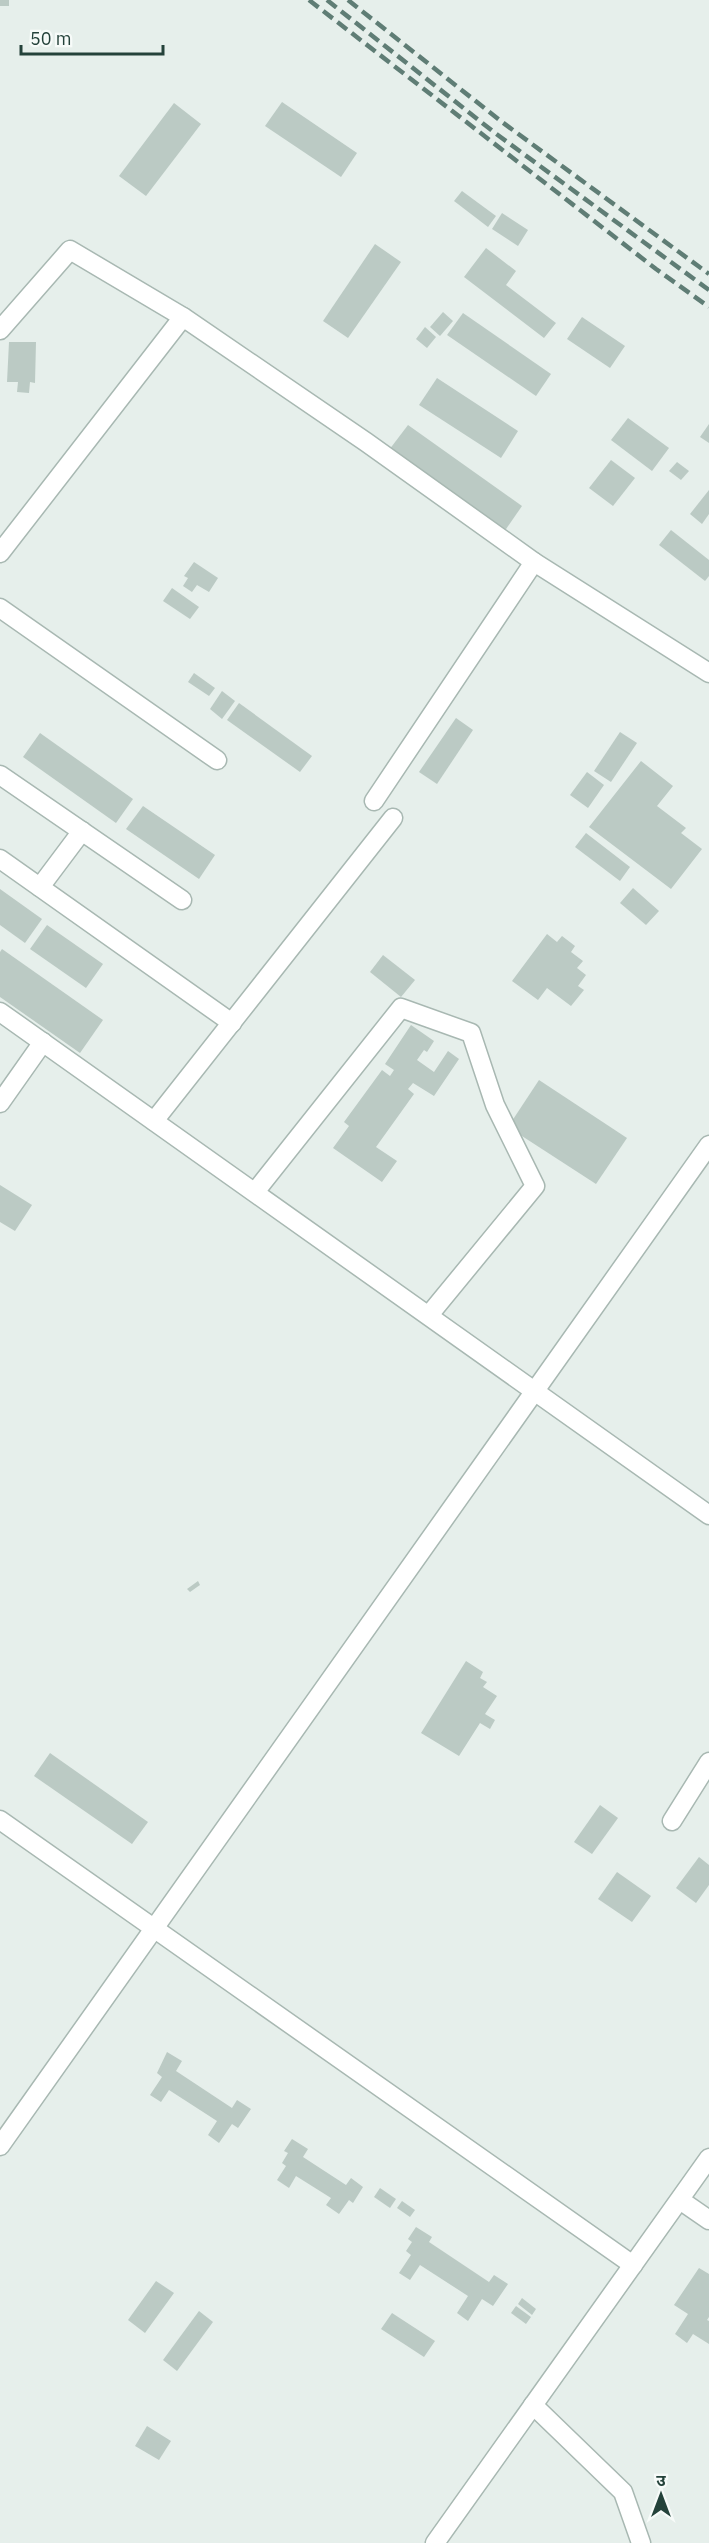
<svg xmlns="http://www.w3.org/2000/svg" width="709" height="2543" viewBox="0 0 709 2543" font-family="'IBM Plex Sans','Noto Sans Devanagari',sans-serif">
<rect width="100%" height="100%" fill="#e6efeb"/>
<g fill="#bbcac4">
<rect x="0" y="0" width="9" height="6"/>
<polygon points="282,102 357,153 341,177 265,126"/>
<polygon points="174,103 201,124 146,196 119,176"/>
<polygon points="462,191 496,216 488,227 454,201"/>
<polygon points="502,213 528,230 518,246 492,229"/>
<polygon points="375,244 401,262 348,338 323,321"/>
<polygon points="486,248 516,271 506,285 556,323 544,338 464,277"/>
<polygon points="443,312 453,321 440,336 430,327"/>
<polygon points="463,313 551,374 536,396 447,335"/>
<polygon points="582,317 625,346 610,368 567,339"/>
<polygon points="425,327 436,337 427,348 416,339"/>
<polygon points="9,342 36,342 35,383 30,382 29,393 17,392 18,382 7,382"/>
<polygon points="437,378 518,431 501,458 419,405"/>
<polygon points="628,418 669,448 652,471 611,440"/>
<polygon points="709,424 709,443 700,437"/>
<polygon points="408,425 522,506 504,532 389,450"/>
<polygon points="611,460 635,478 613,506 589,488"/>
<polygon points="677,462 689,471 681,480 669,471"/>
<polygon points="709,490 709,514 702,524 690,514"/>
<polygon points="671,530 709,560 709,576 705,581 659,545"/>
<polygon points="194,562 218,578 209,592 197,585 192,592 183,586 188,578 184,576"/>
<polygon points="172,588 199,607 190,619 163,601"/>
<polygon points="194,673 215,688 209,696 188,682"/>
<polygon points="222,691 235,701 222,719 210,709"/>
<polygon points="239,703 312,756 300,772 227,720"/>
<polygon points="456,718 473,730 437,784 419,772"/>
<polygon points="620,732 637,743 611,782 594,771"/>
<polygon points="40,733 133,799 116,823 23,757"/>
<polygon points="641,761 673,786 657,806 686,828 681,833 702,849 671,889 589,827"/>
<polygon points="587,772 604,785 588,808 570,795"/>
<polygon points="143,806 215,855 199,879 126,829"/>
<polygon points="586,833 630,867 620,881 575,847"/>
<polygon points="633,888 659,911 646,925 620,903"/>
<polygon points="0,889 42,919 25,943 0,925"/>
<polygon points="47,925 103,964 86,988 30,949"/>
<polygon points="547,934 557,942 562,936 575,946 571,952 583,961 577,968 586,975 578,986 584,990 571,1006 547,988 538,1000 512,981"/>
<polygon points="2,949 103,1020 80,1053 0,997 0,952"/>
<polygon points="383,955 415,980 401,997 370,972"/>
<polygon points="411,1025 434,1041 427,1052 424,1050 417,1060 434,1072 448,1051 459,1059 434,1096 413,1083 408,1089 414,1094 376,1147 397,1161 382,1182 333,1148 349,1126 344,1122 382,1070 390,1076 394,1070 385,1064"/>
<polygon points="539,1080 627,1138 596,1184 508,1127"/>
<polygon points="0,1185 32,1205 15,1231 0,1222"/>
<polygon points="198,1581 200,1585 190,1592 187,1589"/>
<polygon points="466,1661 483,1672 480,1678 487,1682 483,1687 497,1696 485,1714 495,1720 490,1729 480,1723 459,1756 421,1733"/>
<polygon points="50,1753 148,1822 132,1844 34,1776"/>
<polygon points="600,1805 618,1818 592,1854 574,1842"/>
<polygon points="699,1857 709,1865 709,1885 696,1903 676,1888"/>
<polygon points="617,1872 651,1896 632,1922 598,1899"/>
<polygon points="167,2052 182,2061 176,2071 232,2108 237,2100 251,2109 238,2128 232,2124 219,2143 208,2135 217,2121 169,2090 161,2102 150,2095 162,2077 157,2073"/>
<polygon points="292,2139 308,2149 303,2157 346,2185 351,2178 363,2187 353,2203 349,2200 339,2214 326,2205 331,2198 296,2176 289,2188 277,2180 286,2166 282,2163 288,2153 284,2151"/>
<polygon points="380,2188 396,2199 390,2208 374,2197"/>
<polygon points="402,2201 415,2210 410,2217 397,2208"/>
<polygon points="416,2227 432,2237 429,2242 489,2282 494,2275 508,2284 493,2306 482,2299 468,2321 457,2313 468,2296 420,2265 410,2280 399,2273 411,2255 406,2251 412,2242 408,2239"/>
<polygon points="699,2268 709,2274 709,2317 707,2320 709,2321 709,2344 693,2334 687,2343 675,2334 688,2314 674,2305"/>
<polygon points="156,2281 174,2293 145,2333 128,2320"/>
<polygon points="522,2298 536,2309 532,2315 518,2304"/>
<polygon points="516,2306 531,2317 526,2324 511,2313"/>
<polygon points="199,2311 213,2322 177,2371 163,2360"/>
<polygon points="392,2313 435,2341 424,2357 381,2329"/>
<polygon points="147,2426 171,2441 159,2460 135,2446"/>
</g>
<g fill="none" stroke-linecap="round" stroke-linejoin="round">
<g stroke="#a8b8b2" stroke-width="21">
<g id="minor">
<polyline points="0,330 70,250 183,317 366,442 534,562 709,673"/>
<polyline points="0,553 183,317"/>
<polyline points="0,608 217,760"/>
<polyline points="0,775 182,900"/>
<polyline points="374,801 534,562"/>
<polyline points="0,859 232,1023"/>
<polyline points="40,887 82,831"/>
<polyline points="0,1103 43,1042"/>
<polyline points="154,1121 393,818"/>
<polyline points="255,1192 401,1008 471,1033 495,1105 535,1186 429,1315"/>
<polyline points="0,1820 633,2265"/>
<polyline points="672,1821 709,1762"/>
<polyline points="680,2200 709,2220"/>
<polyline points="533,2405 623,2492 641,2543"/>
<polyline points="435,2543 709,2158"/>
</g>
</g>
<g stroke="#a8b8b2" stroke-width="21">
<g id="tertiary">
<polyline points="0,1012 709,1515"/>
<polyline points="0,2146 709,1145"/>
</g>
</g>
<use href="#minor" stroke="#fff" stroke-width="18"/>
<use href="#tertiary" stroke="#fff" stroke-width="18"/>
<g stroke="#5f7d75" stroke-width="4.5" stroke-dasharray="12 6" stroke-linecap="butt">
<polyline points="309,0 656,269 709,307"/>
<polyline points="327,0 495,133 709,290"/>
<polyline points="348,0 502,122 709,274"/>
</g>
</g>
<g transform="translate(661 2495)" stroke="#f7fbf9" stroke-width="4.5" paint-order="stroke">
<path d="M0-4.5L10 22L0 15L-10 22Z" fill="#24423a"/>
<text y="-9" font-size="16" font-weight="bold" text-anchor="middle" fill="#24423a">उ</text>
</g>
<path d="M21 45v9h142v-9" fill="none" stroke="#24423a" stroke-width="3"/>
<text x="30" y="45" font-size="18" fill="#24423a" stroke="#f7fbf9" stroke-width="4.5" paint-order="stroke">50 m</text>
</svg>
